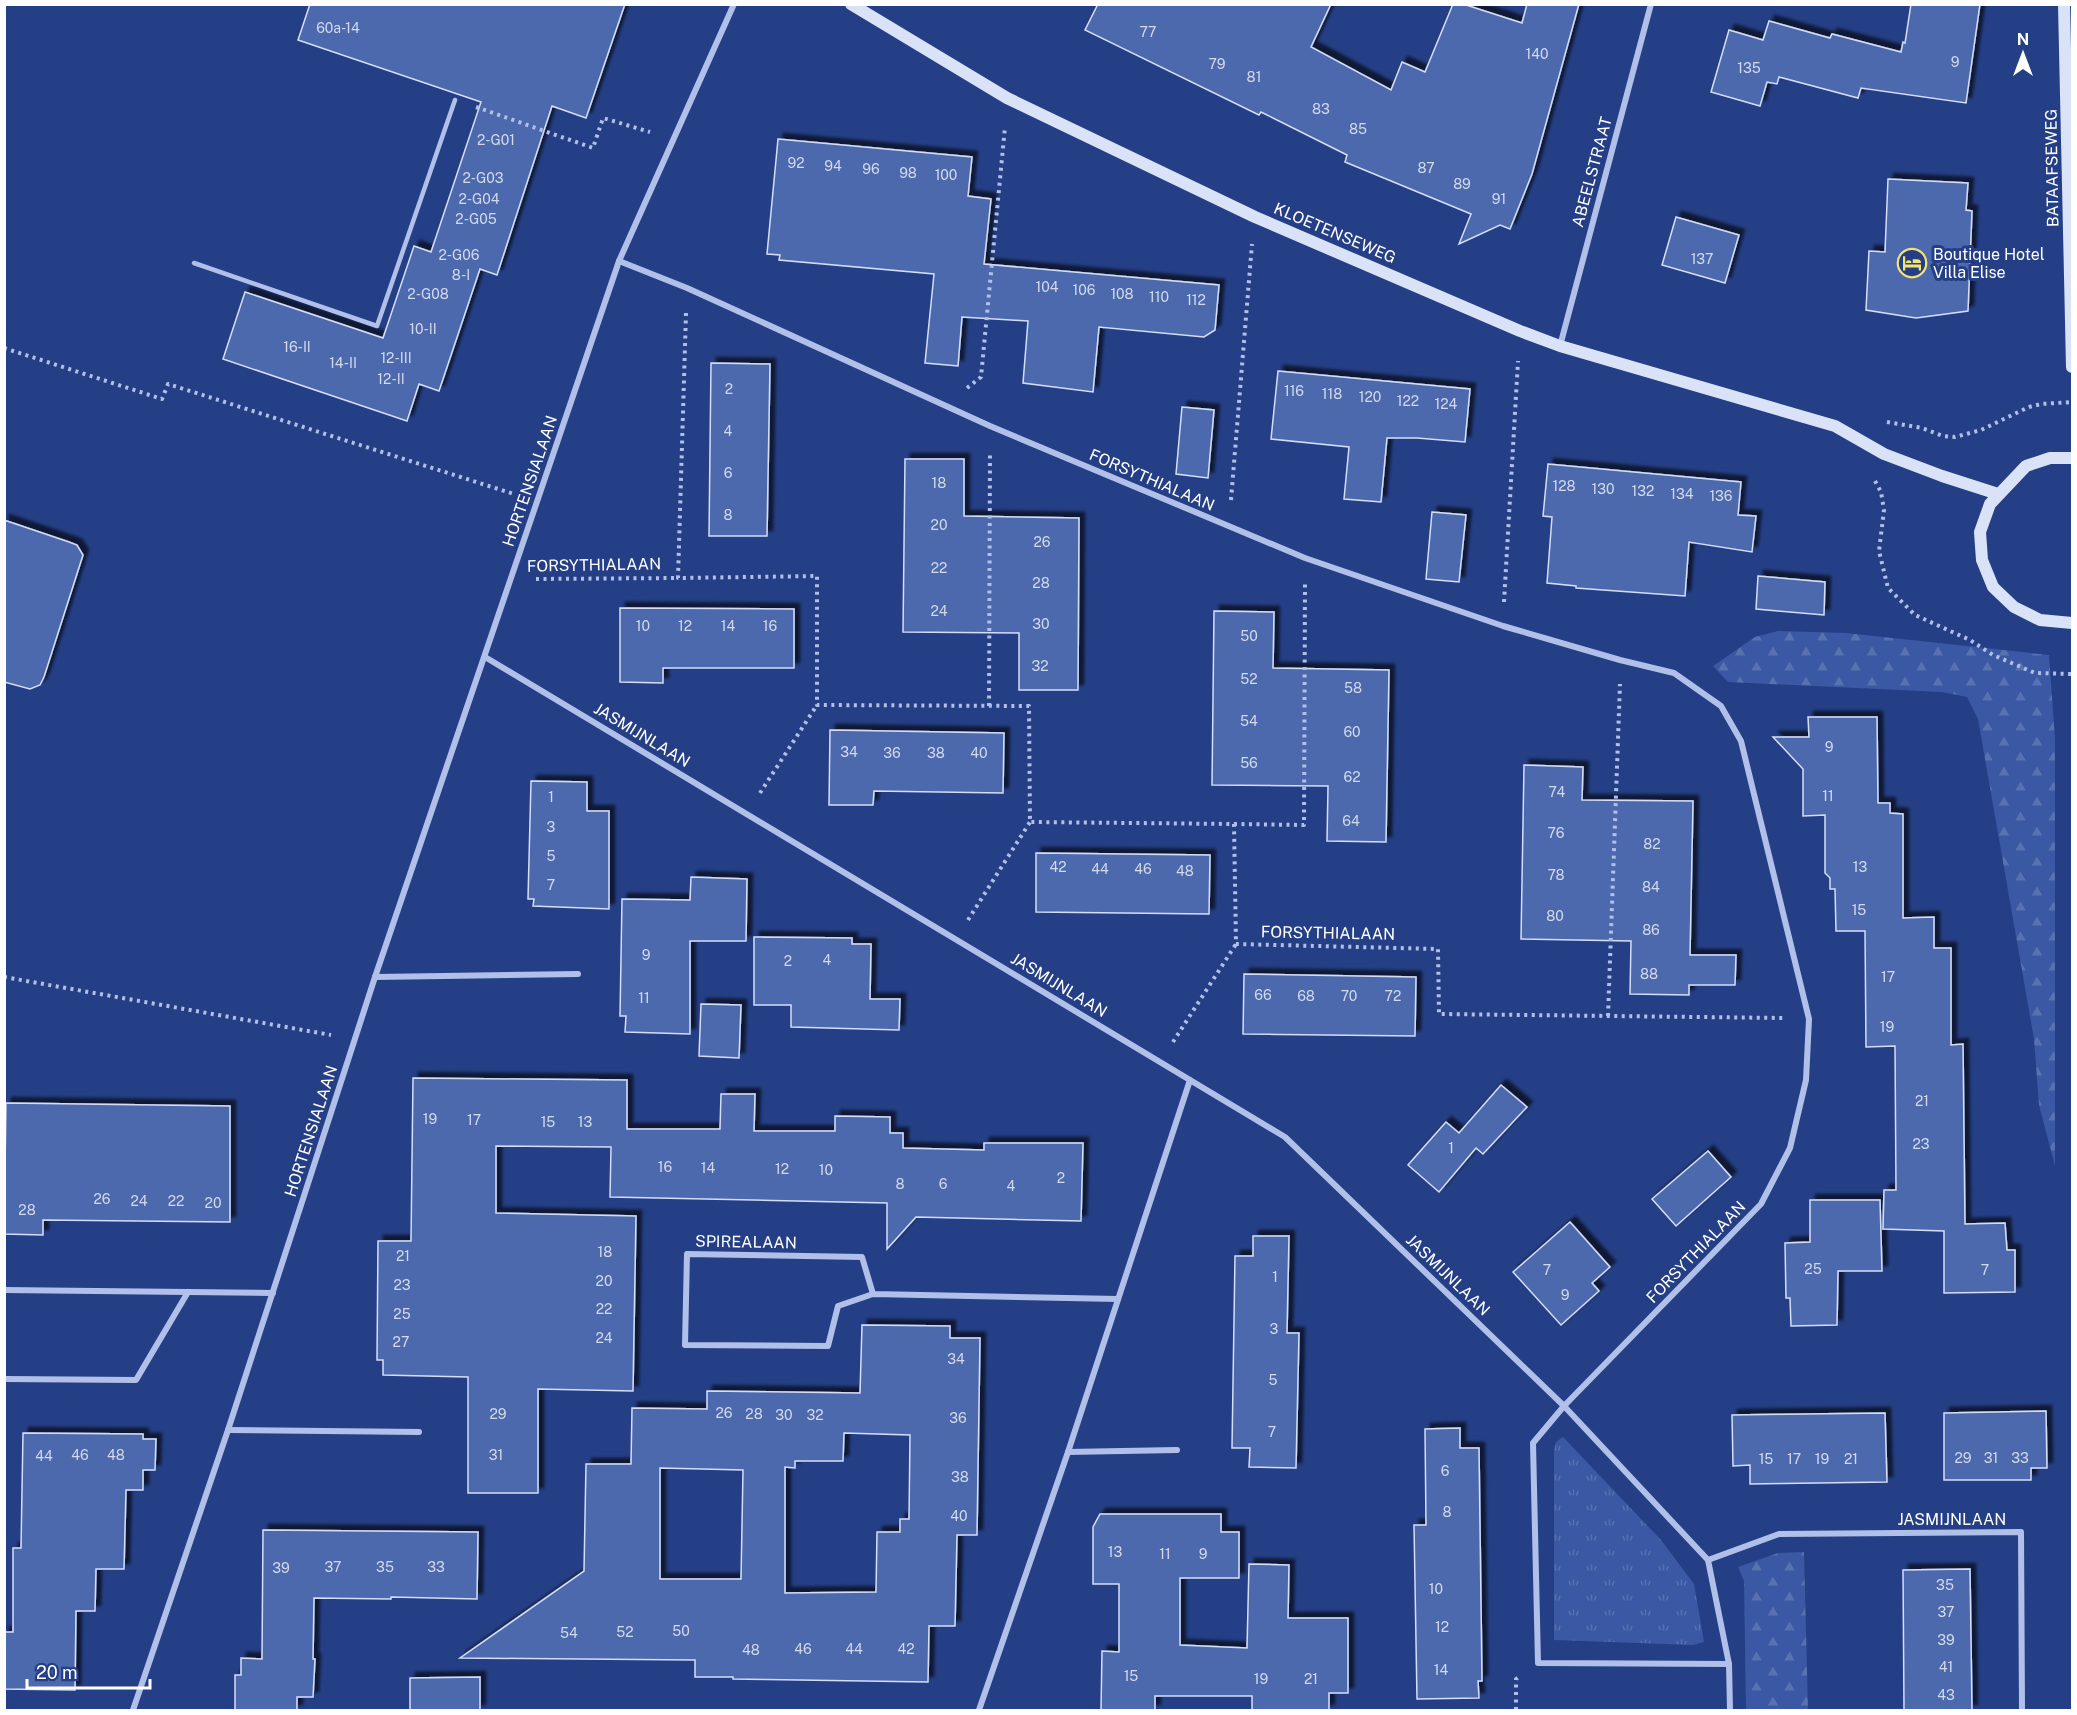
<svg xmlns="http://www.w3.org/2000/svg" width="2077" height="1715" viewBox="0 0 2077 1715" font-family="'Public Sans',sans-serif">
<defs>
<pattern id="grass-tufts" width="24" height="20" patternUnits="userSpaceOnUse" patternTransform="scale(1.5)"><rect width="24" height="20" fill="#3a58a3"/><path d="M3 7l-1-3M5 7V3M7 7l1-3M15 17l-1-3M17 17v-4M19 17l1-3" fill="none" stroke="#5871b1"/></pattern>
<pattern id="forest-firs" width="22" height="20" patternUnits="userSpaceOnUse" patternTransform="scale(1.5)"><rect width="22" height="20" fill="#3a58a3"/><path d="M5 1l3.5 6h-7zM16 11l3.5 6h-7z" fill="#5871b1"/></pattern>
<filter id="shadow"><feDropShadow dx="5.5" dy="-5.5" stdDeviation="1.5" flood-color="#0009"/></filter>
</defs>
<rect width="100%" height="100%" fill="#253f86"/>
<polygon fill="url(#grass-tufts)" points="1563,1437 1661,1540 1694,1584 1704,1642 1693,1645 1554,1640 1554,1450 1556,1442"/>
<g fill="url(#forest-firs)">
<polygon points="1778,631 1846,633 2049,655 2055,739 2055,1166 2039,1105 2034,1039 1978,719 1967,697 1942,692 1728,682 1713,666 1755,637"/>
<polygon points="1804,1552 1808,1710 1746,1710 1744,1581 1738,1567 1778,1553"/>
</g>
<g fill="#4d69ae" stroke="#d4def7" stroke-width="1.5" fill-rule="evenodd" filter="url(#shadow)">
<polygon points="310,4 625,4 586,118 552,106 497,275 480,269 439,391 419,384 407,421 223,359 245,292 383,338 414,246 431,252 481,102 298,40"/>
<polygon points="1098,4 1331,4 1311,47 1391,90 1402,62 1425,72 1453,4 1463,4 1522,23 1527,4 1579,4 1532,174 1510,229 1500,225 1459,244 1471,214 1345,162 1347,155 1261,112 1259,115 1085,30"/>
<polygon points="1911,4 1980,4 1966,103 1861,88 1858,98 1779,77 1777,84 1767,82 1760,106 1711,92 1729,30 1763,40 1769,21 1830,38 1832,34 1901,52 1903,42 1905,43"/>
<polygon points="778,139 972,157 968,196 991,199 984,264 1219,285 1215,330 1204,337 1099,327 1093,392 1023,383 1028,321 962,317 958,366 925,363 934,274 779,260 780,255 767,254"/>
<polygon points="1888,179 1968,183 1966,210 1972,211 1968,311 1916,318 1866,310 1869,251 1885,252"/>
<polygon points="1676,217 1739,235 1725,283 1662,265"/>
<polygon points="711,363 770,364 767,536 709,536"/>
<polygon points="1278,371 1470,389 1465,442 1417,438 1387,438 1381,502 1344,499 1349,447 1271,439"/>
<polygon points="1182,407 1214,410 1208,478 1176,474"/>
<polygon points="905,459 964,459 964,516 1079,518 1078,690 1019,690 1019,633 903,632"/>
<polygon points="1548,464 1741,482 1738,515 1756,516 1752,552 1689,542 1685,596 1576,588 1576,586 1547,583 1552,517 1543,516"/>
<polygon points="1432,512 1466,515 1459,582 1426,579"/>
<polygon points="4,520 69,542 77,545 83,555 44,677 40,685 30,689 4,682"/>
<polygon points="1758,576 1825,582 1824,615 1756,609"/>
<polygon points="620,608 794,609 794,668 663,668 663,683 620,682"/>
<polygon points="1214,611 1274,612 1273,668 1389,670 1386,842 1327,841 1328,786 1212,785"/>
<polygon points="1808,717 1877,717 1878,803 1890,803 1890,813 1903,814 1903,918 1934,917 1934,948 1951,948 1951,1045 1963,1044 1965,1224 2005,1223 2007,1250 2015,1250 2015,1292 1944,1293 1944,1231 1883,1229 1884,1190 1896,1190 1895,1046 1866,1047 1865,931 1836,931 1835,889 1830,889 1830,878 1825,873 1825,815 1803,816 1803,769 1773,737 1809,737"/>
<polygon points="830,730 1004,733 1003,793 874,791 873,805 829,805"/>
<polygon points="1524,765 1583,767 1582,800 1693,801 1690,955 1736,955 1735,985 1689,985 1689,995 1630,994 1631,941 1521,939"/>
<polygon points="531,781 587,782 587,811 609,811 609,909 533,906 534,899 528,899"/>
<polygon points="1036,853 1210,855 1209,914 1036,912"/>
<polygon points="691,877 747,879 746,941 690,941 690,1034 625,1032 626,1016 620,1016 622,899 690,900"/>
<polygon points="754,937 852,938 852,944 871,944 870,999 900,999 899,1030 791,1027 791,1005 754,1005"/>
<polygon points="1244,974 1416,977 1415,1036 1243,1034"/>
<polygon points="701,1004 741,1005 739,1058 699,1056"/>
<polygon points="413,1078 627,1080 627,1129 720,1129 721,1094 755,1094 754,1131 835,1131 835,1116 890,1117 890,1133 903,1133 903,1148 984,1150 984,1143 1083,1143 1081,1221 916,1217 887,1249 887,1203 610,1197 611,1147 496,1146 496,1213 636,1216 633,1391 538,1389 538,1493 468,1493 468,1377 383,1375 383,1360 377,1360 378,1241 411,1241"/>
<polygon points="1501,1085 1527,1107 1483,1154 1476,1148 1439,1192 1408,1165 1446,1122 1459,1133"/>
<polygon points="6,1103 230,1106 230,1222 43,1220 43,1235 4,1234"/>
<polygon points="1708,1151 1731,1177 1676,1226 1652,1199"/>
<polygon points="1810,1200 1880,1200 1882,1271 1838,1271 1837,1325 1791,1326 1790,1298 1786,1298 1785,1243 1810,1242"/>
<polygon points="1570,1222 1610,1267 1592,1283 1599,1291 1561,1325 1513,1272"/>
<polygon points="1253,1236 1289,1236 1287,1333 1299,1333 1296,1468 1249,1467 1250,1448 1232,1448 1235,1256 1253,1256"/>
<path d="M 862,1325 L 950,1326 L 950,1338 L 980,1338 L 977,1535 L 957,1535 L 955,1626 L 929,1626 L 928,1682 L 733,1679 L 733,1677 L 695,1677 L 695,1660 L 460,1658 L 584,1571 L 586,1464 L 631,1464 L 632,1408 L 707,1409 L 707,1391 L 860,1393 ZM 844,1433 L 910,1435 L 909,1519 L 900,1519 L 900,1532 L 877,1532 L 876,1592 L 785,1593 L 785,1467 L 795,1468 L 795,1461 L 843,1461 ZM 660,1468 L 743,1470 L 741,1579 L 660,1579 Z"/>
<polygon points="2046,1411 2047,1468 2031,1468 2031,1480 1944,1480 1944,1413"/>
<polygon points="1885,1413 1887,1482 1750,1484 1750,1465 1733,1466 1732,1415"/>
<polygon points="1460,1428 1460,1448 1479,1448 1482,1681 1478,1681 1479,1698 1417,1699 1414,1525 1426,1525 1425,1429"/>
<polygon points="23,1433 143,1434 143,1439 156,1439 155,1470 143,1470 143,1490 126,1490 124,1569 96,1569 95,1611 76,1611 75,1690 4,1689 4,1632 13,1632 13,1548 21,1548"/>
<polygon points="1100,1514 1221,1514 1221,1532 1239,1532 1239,1578 1180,1578 1180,1645 1247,1648 1249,1564 1289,1565 1288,1618 1348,1618 1348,1693 1329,1693 1329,1710 1252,1710 1252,1696 1155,1696 1155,1710 1101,1710 1102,1651 1119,1652 1119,1584 1093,1584 1093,1527"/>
<polygon points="263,1530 478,1532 477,1599 391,1597 391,1599 314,1598 313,1659 315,1659 313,1697 297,1697 297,1710 235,1710 235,1675 241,1675 241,1658 262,1659"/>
<polygon points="1970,1569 1972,1710 1904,1710 1903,1570"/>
<polygon points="480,1677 480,1710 410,1710 410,1678"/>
</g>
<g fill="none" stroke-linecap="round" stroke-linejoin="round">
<g stroke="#b0c0e8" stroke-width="4" stroke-dasharray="3 4.5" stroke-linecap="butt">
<polyline points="476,107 593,148 603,118 650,132"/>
<polyline points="686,313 678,578 817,576 817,705 1029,706 1030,822 1234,824 1236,944 1438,949 1439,1014 1784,1018"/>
<polyline points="4,348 162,399 168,384 514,494"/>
<polyline points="967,388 981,377 1005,127"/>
<polyline points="1887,422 1922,428 1943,436 1955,437 1981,430 2029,407 2041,404 2072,402"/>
<polyline points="1875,481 1881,492 1884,510 1879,551 1888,588 1915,615 1970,640 1993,655 2035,673 2072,674"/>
<polyline points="1231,500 1252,244"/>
<polyline points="536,579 678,578"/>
<polyline points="1504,602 1518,361"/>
<polyline points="989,706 990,453"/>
<polyline points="760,793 817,705"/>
<polyline points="1234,824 1304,825 1305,583"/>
<polyline points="968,920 1030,822"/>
<polyline points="4,977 331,1035"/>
<polyline points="1608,1016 1620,684"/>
<polyline points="1173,1042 1236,944"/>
<polyline points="1516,1710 1516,1679 1520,1676"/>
</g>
<polyline stroke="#b0c0e8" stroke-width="4.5" points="194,263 377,326 455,100"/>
<g stroke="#b0c0e8" stroke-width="6">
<polyline points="619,261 687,288 990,426 1305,558 1503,626 1620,660 1674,673 1721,706 1741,741 1809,1019 1806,1080 1790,1148 1761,1204 1564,1406 1533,1443 1538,1663 1729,1664"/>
<polyline points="1560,346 1651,4"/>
<polyline points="485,657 1285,1137 1564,1406 1708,1560 1729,1664 1730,1710"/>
<polyline points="375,977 578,974"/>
<polyline points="4,1290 273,1293"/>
<polyline points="873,1294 862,1257 687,1254 685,1345 828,1346 838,1306 873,1294 1118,1299"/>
<polyline points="4,1379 136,1380 188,1292"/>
<polyline points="228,1430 419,1432"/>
<polyline points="1068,1452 1177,1450"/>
<polyline points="1708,1560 1779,1534 2021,1532 2022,1710"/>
<polyline points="133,1710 228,1430 375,977 619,261 734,4"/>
<polyline points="979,1710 1068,1452 1190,1080"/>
</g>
<g stroke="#dae2f7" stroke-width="12">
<polyline points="851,4 1007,98 1255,217 1520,331 1560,346 1835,426 1884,454 1942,476 1998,494"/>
<polyline points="2064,4 2072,367"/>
<polyline points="2072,458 2050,458 2026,466 1990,504 1980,532 1982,560 1993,587 2014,607 2040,620 2072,623"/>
</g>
</g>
<defs>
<g id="hotel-ring" transform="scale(1.5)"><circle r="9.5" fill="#253f86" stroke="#f2e374" stroke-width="1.5"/><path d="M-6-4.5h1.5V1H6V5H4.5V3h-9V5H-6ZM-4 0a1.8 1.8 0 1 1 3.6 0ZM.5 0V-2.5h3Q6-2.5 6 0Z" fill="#f2e374"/></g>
</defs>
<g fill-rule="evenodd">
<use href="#hotel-ring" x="1912" y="263"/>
</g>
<g text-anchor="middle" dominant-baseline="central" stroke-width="6" stroke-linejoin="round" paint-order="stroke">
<g font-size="14" fill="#d2daeb">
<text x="338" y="28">60a-14</text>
<text x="1148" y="32">77</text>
<text x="1537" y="54">140</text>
<text x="1955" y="62">9</text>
<text x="1217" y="64">79</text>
<text x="1749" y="68">135</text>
<text x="1254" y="77">81</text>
<text x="1321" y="109">83</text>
<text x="1358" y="129">85</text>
<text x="496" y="140">2-G01</text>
<text x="796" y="163">92</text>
<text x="833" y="166">94</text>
<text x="1426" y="168">87</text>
<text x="871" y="169">96</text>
<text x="908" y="173">98</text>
<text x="946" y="175">100</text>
<text x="483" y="178">2-G03</text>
<text x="1462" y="184">89</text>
<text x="479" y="199">2-G04</text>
<text x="1499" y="199">91</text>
<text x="476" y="219">2-G05</text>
<text x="459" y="255">2-G06</text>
<text x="1702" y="259">137</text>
<text x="461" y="275">8-I</text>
<text x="1047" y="287">104</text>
<text x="1084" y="290">106</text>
<text x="428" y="294">2-G08</text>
<text x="1122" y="294">108</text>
<text x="1159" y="297">110</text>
<text x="1196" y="300">112</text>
<text x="423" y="329">10-II</text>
<text x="297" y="347">16-II</text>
<text x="396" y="358">12-III</text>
<text x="343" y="363">14-II</text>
<text x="391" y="379">12-II</text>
<text x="729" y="389">2</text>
<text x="1294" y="391">116</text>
<text x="1332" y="394">118</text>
<text x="1370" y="397">120</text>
<text x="1408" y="401">122</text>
<text x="1446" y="404">124</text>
<text x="728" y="431">4</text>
<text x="728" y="473">6</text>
<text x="939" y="483">18</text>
<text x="1564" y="486">128</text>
<text x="1603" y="489">130</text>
<text x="1643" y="491">132</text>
<text x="1682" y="494">134</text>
<text x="1721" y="496">136</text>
<text x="728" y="515">8</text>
<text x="939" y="525">20</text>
<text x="1042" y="542">26</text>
<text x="939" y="568">22</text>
<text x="1041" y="583">28</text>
<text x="939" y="611">24</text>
<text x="1041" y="624">30</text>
<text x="643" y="626">10</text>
<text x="685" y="626">12</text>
<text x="728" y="626">14</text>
<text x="770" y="626">16</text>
<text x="1249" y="636">50</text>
<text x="1040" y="666">32</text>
<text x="1249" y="679">52</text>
<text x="1353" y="688">58</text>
<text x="1249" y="721">54</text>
<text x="1352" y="732">60</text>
<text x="1829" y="747">9</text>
<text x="849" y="752">34</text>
<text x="892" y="753">36</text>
<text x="936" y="753">38</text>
<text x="979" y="753">40</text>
<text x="1249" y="763">56</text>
<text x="1352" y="777">62</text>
<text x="1557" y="792">74</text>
<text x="1828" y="796">11</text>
<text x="551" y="797">1</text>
<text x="1351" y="821">64</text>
<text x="551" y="827">3</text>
<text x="1556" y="833">76</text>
<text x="1652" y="844">82</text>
<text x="551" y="856">5</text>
<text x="1058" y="867">42</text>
<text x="1860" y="867">13</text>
<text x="1100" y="869">44</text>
<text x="1143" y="869">46</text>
<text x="1185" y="871">48</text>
<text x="1556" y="875">78</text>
<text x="551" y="885">7</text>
<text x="1651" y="887">84</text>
<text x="1859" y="910">15</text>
<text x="1555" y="916">80</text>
<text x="1651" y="930">86</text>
<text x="646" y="955">9</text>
<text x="827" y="960">4</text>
<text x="788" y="961">2</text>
<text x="1649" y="974">88</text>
<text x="1888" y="977">17</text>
<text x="1263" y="995">66</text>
<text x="1306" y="996">68</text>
<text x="1349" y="996">70</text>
<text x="1393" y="996">72</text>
<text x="644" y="998">11</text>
<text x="1887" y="1027">19</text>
<text x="1922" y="1101">21</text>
<text x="430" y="1119">19</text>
<text x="474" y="1120">17</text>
<text x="548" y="1122">15</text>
<text x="585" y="1122">13</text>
<text x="1921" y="1144">23</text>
<text x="1451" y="1148">1</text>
<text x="665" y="1167">16</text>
<text x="708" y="1168">14</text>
<text x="782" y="1169">12</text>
<text x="826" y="1170">10</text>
<text x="1061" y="1178">2</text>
<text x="900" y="1184">8</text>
<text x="943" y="1184">6</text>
<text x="1011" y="1186">4</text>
<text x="102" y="1199">26</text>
<text x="139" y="1201">24</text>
<text x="176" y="1201">22</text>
<text x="213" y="1203">20</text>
<text x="27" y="1210">28</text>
<text x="605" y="1252">18</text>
<text x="403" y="1256">21</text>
<text x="1813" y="1269">25</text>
<text x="1547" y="1270">7</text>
<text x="1985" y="1270">7</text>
<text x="1275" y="1277">1</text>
<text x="604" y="1281">20</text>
<text x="402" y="1285">23</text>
<text x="1565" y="1295">9</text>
<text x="604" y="1309">22</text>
<text x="402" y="1314">25</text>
<text x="1274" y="1329">3</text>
<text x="604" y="1338">24</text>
<text x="401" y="1342">27</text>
<text x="956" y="1359">34</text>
<text x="1273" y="1380">5</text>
<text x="724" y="1413">26</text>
<text x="498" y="1414">29</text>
<text x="754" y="1414">28</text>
<text x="784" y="1415">30</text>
<text x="815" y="1415">32</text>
<text x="958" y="1418">36</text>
<text x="1272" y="1432">7</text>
<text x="80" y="1455">46</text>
<text x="116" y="1455">48</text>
<text x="496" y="1455">31</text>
<text x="44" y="1456">44</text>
<text x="1963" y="1458">29</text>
<text x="1991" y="1458">31</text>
<text x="2020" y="1458">33</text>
<text x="1766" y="1459">15</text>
<text x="1794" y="1459">17</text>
<text x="1822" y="1459">19</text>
<text x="1851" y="1459">21</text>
<text x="1445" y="1471">6</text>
<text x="960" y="1477">38</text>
<text x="1447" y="1512">8</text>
<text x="959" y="1516">40</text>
<text x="1115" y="1552">13</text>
<text x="1165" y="1554">11</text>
<text x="1203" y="1554">9</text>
<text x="333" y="1567">37</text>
<text x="385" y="1567">35</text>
<text x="436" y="1567">33</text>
<text x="281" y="1568">39</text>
<text x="1945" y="1585">35</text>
<text x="1436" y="1589">10</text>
<text x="1946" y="1612">37</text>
<text x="1442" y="1627">12</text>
<text x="681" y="1631">50</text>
<text x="625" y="1632">52</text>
<text x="569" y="1633">54</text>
<text x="1946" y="1640">39</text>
<text x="803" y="1649">46</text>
<text x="854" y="1649">44</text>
<text x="906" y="1649">42</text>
<text x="751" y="1650">48</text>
<text x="1946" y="1667">41</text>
<text x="1441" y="1670">14</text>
<text x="1131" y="1676">15</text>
<text x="1261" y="1679">19</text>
<text x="1311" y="1679">21</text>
<text x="1946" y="1695">43</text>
</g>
<g font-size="16" fill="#fff" stroke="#253f86">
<text transform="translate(2052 168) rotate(-91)">BATAAFSEWEG</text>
<text transform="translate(1592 172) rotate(-75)">ABEELSTRAAT</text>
<text transform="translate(1335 233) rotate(23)">KLOETENSEWEG</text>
<text transform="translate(1152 480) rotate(23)">FORSYTHIALAAN</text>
<text transform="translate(530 481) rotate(-71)">HORTENSIALAAN</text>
<text transform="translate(594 565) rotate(-1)">FORSYTHIALAAN</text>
<text transform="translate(642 735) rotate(31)">JASMIJNLAAN</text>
<text transform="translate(1328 933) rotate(1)">FORSYTHIALAAN</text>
<text transform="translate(1059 985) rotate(31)">JASMIJNLAAN</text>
<text transform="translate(311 1131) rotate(-72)">HORTENSIALAAN</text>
<text transform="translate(746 1242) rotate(1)">SPIREALAAN</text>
<text transform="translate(1696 1252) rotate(-46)">FORSYTHIALAAN</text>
<text transform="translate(1448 1275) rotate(44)">JASMIJNLAAN</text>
<text x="1952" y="1519">JASMIJNLAAN</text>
</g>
<g font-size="16" fill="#fff" stroke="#253f86" text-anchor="start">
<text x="1933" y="254">Boutique Hotel<tspan x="1933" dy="18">Villa Elise</tspan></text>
</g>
</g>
<rect width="2077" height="1715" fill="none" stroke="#ffffff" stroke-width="12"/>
<g transform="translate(2023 54)" stroke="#253f86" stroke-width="4.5" paint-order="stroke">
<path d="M0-4.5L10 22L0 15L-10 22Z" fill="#ffffff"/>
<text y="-9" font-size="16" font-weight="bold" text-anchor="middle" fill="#ffffff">N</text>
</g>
<path d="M27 1679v9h123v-9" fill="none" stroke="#ffffff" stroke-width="3"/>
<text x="36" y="1679" font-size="18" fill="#ffffff" stroke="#253f86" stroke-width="4.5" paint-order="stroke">20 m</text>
</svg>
